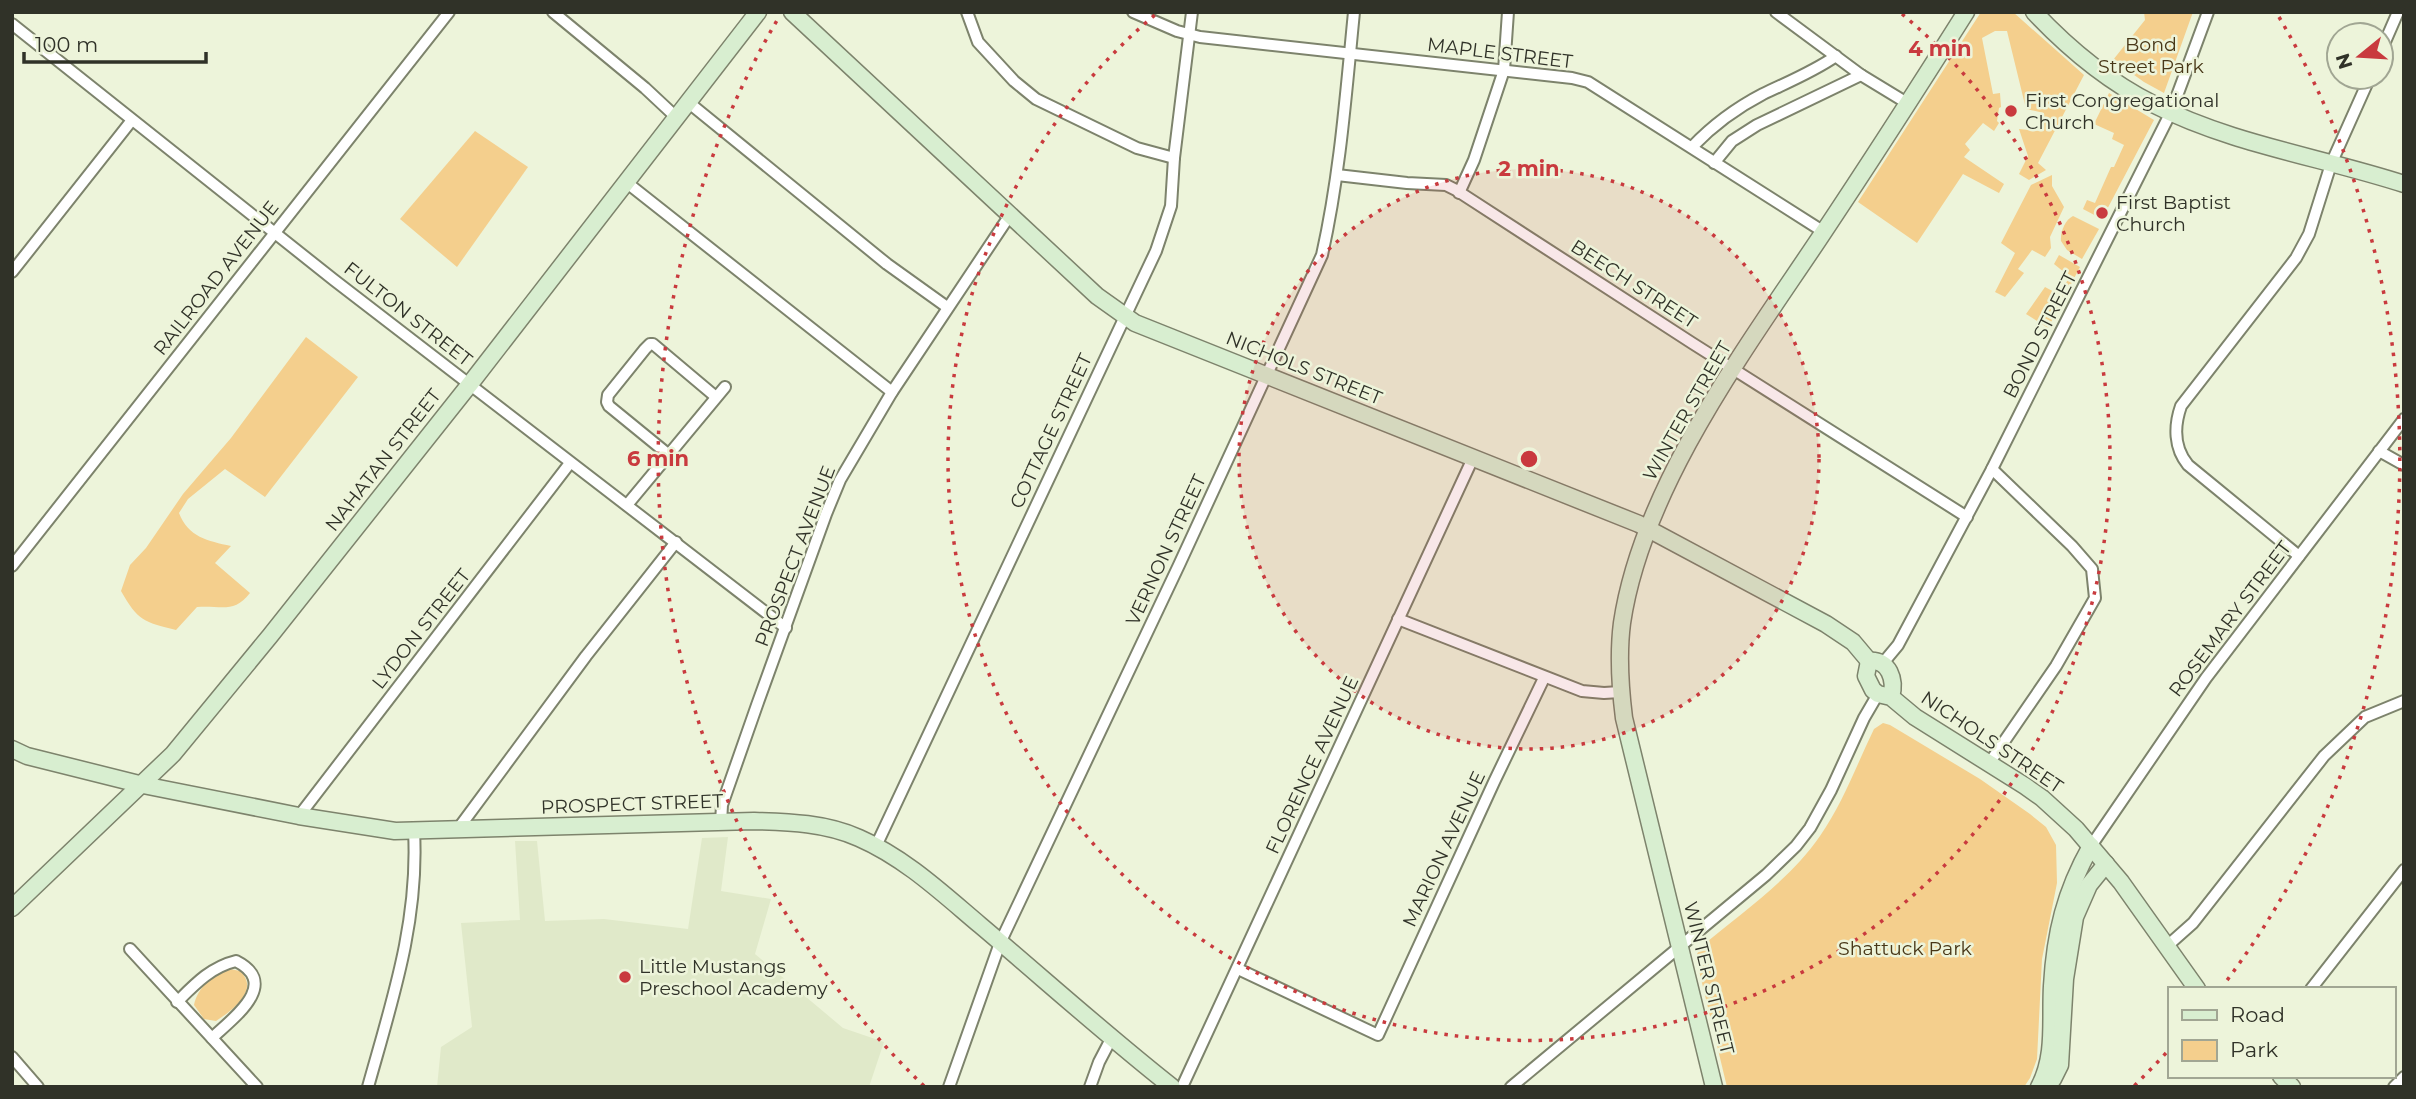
<svg xmlns="http://www.w3.org/2000/svg" width="2416" height="1099" viewBox="0 0 2416 1099" font-family="Montserrat,sans-serif">
<rect width="100%" height="100%" fill="#edf4da"/>
<polygon fill="#e0e9c9" points="728,837 721,891 771,899 755,954 843,1028 884,1042 869,1087 437,1087 441,1047 472,1027 461,923 520,920 515,841 537,841 545,921 604,919 688,929 702,838"/>
<g fill="#f4cf8d">
<polygon points="1981,12 2013,12 2084,75 2038,163 2046,170 2029,180 2019,174 2028,156 2019,129 2040,131 2044,113 2026,109 2007,31 1995,31 1982,38 1993,94 2000,93 2001,107 1999,108 1997,121 1999,123 1994,131 1983,123 1965,144 1970,150 1964,157 2004,184 1999,193 1963,174 1917,243 1858,202"/>
<polygon points="2144,12 2193,12 2164,93 2144,82 2113,60 2145,20"/>
<polygon points="2109,93 2154,120 2102,219 2083,209 2087,200 2095,203 2111,167 2114,167 2124,145 2112,139 2114,133 2094,124"/>
<polygon points="475,131 528,167 457,267 400,219"/>
<polygon points="2052,175 2052,186 2064,207 2050,237 2051,248 2045,257 2032,250 2018,269 2024,273 2005,297 1995,292 2015,253 2001,243 2031,185"/>
<path d="M 2073,216 L 2099,229 L 2082,259 L 2067,250 L 2061,241 C 2060,232 2065,220 2073,216 Z"/>
<polygon points="2059,255 2080,267 2048,328 2026,314 2045,287 2058,294 2070,277 2054,264"/>
<path d="M 306,337 L 358,377 L 265,497 L 225,469 L 188,499 L 179,513 C 188,537 208,541 231,546 L 215,563 L 250,593 C 234,614 221,605 197,607 L 176,630 C 144,622 138,621 121,591 L 130,565 L 146,548 L 183,494 L 231,438 Z"/>
<path d="M 1883,723 L 1890,725 L 1980,779 L 2030,814 L 2046,827 L 2056,845 L 2057,883 L 2042,959 L 2037,1059 L 2030,1078 L 2024,1087 L 1727,1087 L 1697,962 L 1697,954 L 1701,947 C 1741,913 1790,880 1820,836 C 1843,803 1857,764 1874,729 Z"/>
<path d="M 230,969 L 240,971 C 260,990 233,1010 216,1021 L 204,1019 L 194,1005 C 197,988 214,973 230,969 Z"/>
</g>
<g fill="none" stroke-linecap="round" stroke-linejoin="round">
<g stroke="#7d836c" stroke-width="14">
<g id="street">
<polyline points="553,12 645,88 676,117"/>
<polyline points="967,12 978,42 1014,81 1036,99 1137,148 1174,158"/>
<polyline points="1133,12 1177,31 1200,37 1572,78 1588,82 1824,232"/>
<polyline points="1776,12 1861,75 1907,103"/>
<polyline points="12,24 334,280 786,628"/>
<polyline points="2381,51 2398,12"/>
<polyline points="688,102 887,264 947,307"/>
<path d="M 1692,147 C 1712,126 1736,108 1763,94 C 1788,82 1813,72 1836,56"/>
<polyline points="1714,163 1732,141 1757,125 1861,75"/>
<polyline points="1337,175 1407,183 1446,185 1456,190 1692,343 1967,517"/>
<polyline points="626,182 892,392"/>
<polyline points="1459,193 1474,160 1504,70 1508,12"/>
<polyline points="12,272 132,120"/>
<polyline points="2379,451 2404,465"/>
<polyline points="669,455 609,406 607,402 608,395 645,349 650,344 653,344 716,397"/>
<polyline points="627,505 725,387"/>
<path d="M 2299,556 L 2188,465 C 2174,448 2174,426 2181,406 L 2296,258 L 2309,234 L 2331,164 L 2370,77"/>
<polyline points="12,566 449,12"/>
<polyline points="1398,619 1582,691 1604,693 1620,692"/>
<polyline points="1883,663 1898,645 1992,469 2171,112 2208,12"/>
<polyline points="1990,762 2056,666 2095,598 2092,569 2072,546 1992,469"/>
<polyline points="299,816 570,463"/>
<polyline points="721,823 722,805 757,705 826,514 840,480 892,392 1010,215"/>
<polyline points="458,829 586,656 676,542"/>
<polyline points="876,846 1130,306 1156,251 1171,206 1174,158 1192,12"/>
<polyline points="2091,846 2206,678 2404,419"/>
<polyline points="2166,947 2193,923 2324,756 2365,717 2404,701"/>
<polyline points="130,949 257,1087"/>
<polyline points="1238,969 1378,1035 1494,782 1544,678"/>
<polyline points="2311,989 2404,870"/>
<path d="M 177,1002 C 195,984 211,967 236,961 C 281,984 233,1018 212,1038"/>
<polyline points="12,1057 38,1087"/>
<path d="M 368,1087 C 392,1001 419,921 414,831"/>
<path d="M 949,1087 L 1000,943 L 1179,565 L 1322,255 C 1340,175 1346,93 1354,12"/>
<polyline points="1090,1087 1099,1062 1111,1039"/>
<polyline points="1182,1087 1473,458"/>
<polyline points="1511,1087 1766,875 1796,846 1810,828 1831,790 1864,718 1878,694"/>
<polyline points="2394,1087 2404,1077"/>
</g>
</g>
<g stroke="#7d836c" stroke-width="19">
<g id="secondary">
<polyline points="792,12 1097,296 1135,323 1639,524 1826,624 1853,642 1869,661"/>
<path d="M 2034,12 C 2067,47 2109,82 2153,104 C 2231,144 2321,157 2404,184"/>
<polyline points="1869,661 1866,676 1873,690 1878,694 1891,697 1915,717 2025,786 2042,798 2076,829 2121,882 2197,989"/>
<path d="M 1869,661 C 1889,659 1896,680 1891,697"/>
<path d="M 12,749 L 27,756 L 143,785 L 299,816 L 395,831 L 754,821 C 789,822 826,823 859,838 C 905,858 942,893 980,925 C 1044,979 1106,1035 1172,1087"/>
<polyline points="12,908 173,754 270,636 470,384 758,12"/>
<polyline points="2281,1076 2292,1087"/>
<path d="M 1714,1087 L 1624,718 C 1620,686 1618,654 1622,623 C 1642,488 1744,351 1819,239 C 1869,164 1918,88 1966,12"/>
<path d="M 2039,1087 C 2056,1056 2050,1020 2052,986 C 2055,933 2065,892 2091,846"/>
<polyline points="2045,1087 2053,1079 2060,1065 2065,979 2075,917 2089,885 2106,864"/>
</g>
</g>
<use href="#street" stroke="#fff" stroke-width="10"/>
<use href="#secondary" stroke="#d8eed0" stroke-width="16"/>
</g>
<circle cx="1529" cy="459" r="290" fill="#c93a3e" fill-opacity=".12"/>
<g fill="none" stroke="#c93a3e" stroke-width="3.5" stroke-dasharray="3.5 7">
<circle cx="1529" cy="459" r="290"/>
<path d="M1902 14A581 581 0 1 1 1156 14"/>
<path d="M2166 1053A871 871 0 0 1 2134 1086M924 1086A871 871 0 0 1 779 17M2279 17A871 871 0 0 1 2225 983"/>
</g>
<g fill="#c93a3e" stroke="#edf4da" stroke-width="2.5">
<circle cx="2011" cy="111" r="7"/>
<circle cx="2102" cy="213" r="7"/>
<circle cx="625" cy="977" r="7"/>
</g>
<g text-anchor="middle" dominant-baseline="central" stroke-width="5" stroke-linejoin="round" paint-order="stroke">
<g font-size="19" fill="#483717" stroke="#edf4da">
<text x="2151" y="44">Bond<tspan x="2151" dy="22">Street Park</tspan></text>
<text x="1905" y="948">Shattuck Park</text>
</g>
<g font-size="19" fill="#303228" stroke="#edf4da">
<text transform="translate(1500 53) rotate(7)">MAPLE STREET</text>
<text transform="translate(216 278) rotate(-52)">RAILROAD AVENUE</text>
<text transform="translate(1634 284) rotate(33)">BEECH STREET</text>
<text transform="translate(408 314) rotate(38)">FULTON STREET</text>
<text transform="translate(2040 335) rotate(-63)">BOND STREET</text>
<text transform="translate(1304 368) rotate(22)">NICHOLS STREET</text>
<text transform="translate(1687 411) rotate(-60)">WINTER STREET</text>
<text transform="translate(1051 431) rotate(-65)">COTTAGE STREET</text>
<text transform="translate(383 460) rotate(-52)">NAHATAN STREET</text>
<text transform="translate(1166 550) rotate(-65)">VERNON STREET</text>
<text transform="translate(795 556) rotate(-69)">PROSPECT AVENUE</text>
<text transform="translate(2230 619) rotate(-53)">ROSEMARY STREET</text>
<text transform="translate(421 629) rotate(-52)">LYDON STREET</text>
<text transform="translate(1992 742) rotate(34)">NICHOLS STREET</text>
<text transform="translate(1312 765) rotate(-65)">FLORENCE AVENUE</text>
<text transform="translate(632 804) rotate(-2)">PROSPECT STREET</text>
<text transform="translate(1444 849) rotate(-65)">MARION AVENUE</text>
<text transform="translate(1709 978) rotate(76)">WINTER STREET</text>
</g>
<g font-size="19" fill="#303228" stroke="#edf4da" text-anchor="start">
<text x="2025" y="100">First Congregational<tspan x="2025" dy="22">Church</tspan></text>
<text x="2116" y="202">First Baptist<tspan x="2116" dy="22">Church</tspan></text>
<text x="639" y="966">Little Mustangs<tspan x="639" dy="22">Preschool Academy</tspan></text>
</g>
</g>
<circle cx="1529" cy="459" r="10" fill="#c93a3e" stroke="#edf4da" stroke-width="3.5"/>
<g font-size="21" text-anchor="middle" font-weight="bold" fill="#c93a3e" stroke="#edf4da" stroke-width="5" stroke-linejoin="round" paint-order="stroke">
<text x="1940" y="56">4 min</text>
<text x="1529" y="176">2 min</text>
<text x="658" y="466">6 min</text>
</g>
<rect width="2416" height="1099" fill="none" stroke="#303228" stroke-width="28"/>
<rect x="2168" y="987" width="228" height="91" fill="#edf4da" stroke="#a1a693" stroke-width="2"/>
<rect x="2182" y="1010" width="35" height="10" fill="#d8eed0" stroke="#a1a693" stroke-width="2"/>
<text x="2230" y="1022" font-size="21" fill="#303228">Road</text>
<rect x="2182" y="1040" width="35" height="21" fill="#f4cf8d" stroke="#a1a693" stroke-width="2"/>
<text x="2230" y="1057" font-size="21" fill="#303228">Park</text>
<g transform="translate(2360 56) rotate(252)"><circle r="33" fill="#edf4da" stroke="#a1a693" stroke-width="2"/>
<path d="M0-5L12 26L0 18L-12 26Z" fill="#c93a3e"/>
<text y="-10" font-size="19" font-weight="bold" text-anchor="middle" fill="#303228">N</text>
</g>
<path d="M24 52v10h182v-10" fill="none" stroke="#303228" stroke-width="3.5"/>
<text x="35" y="52" font-size="21" fill="#303228" stroke="#edf4da" stroke-width="5" paint-order="stroke">100 m</text>
</svg>
